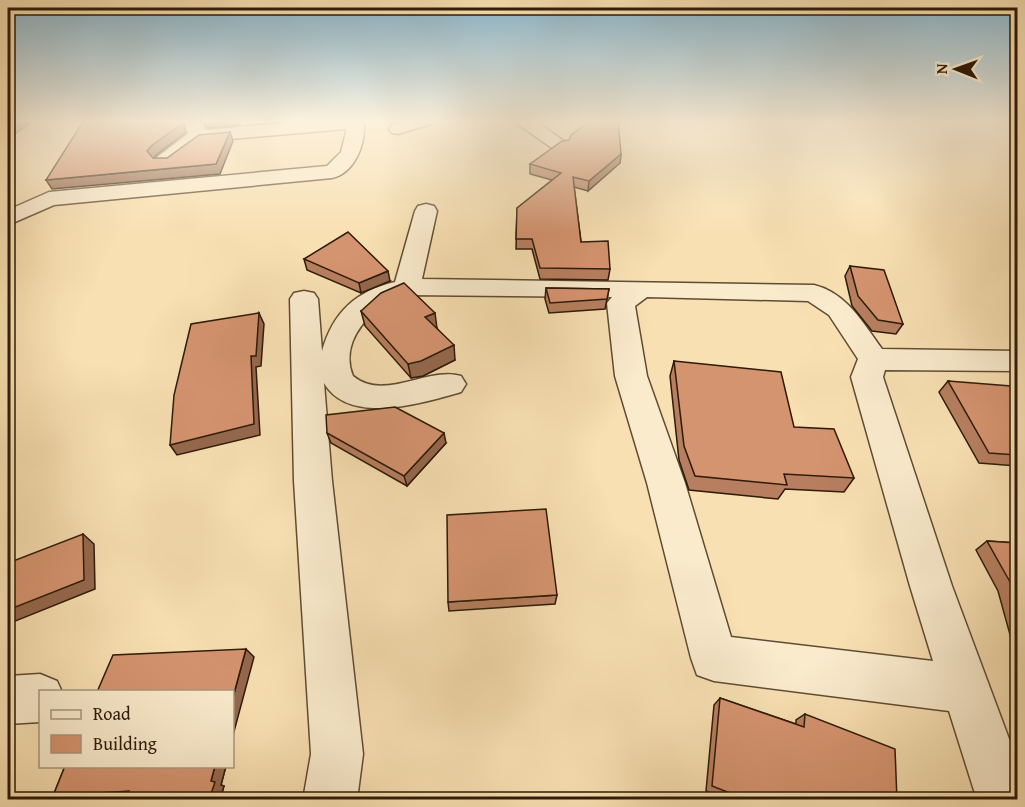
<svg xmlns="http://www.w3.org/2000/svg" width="1025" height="807" viewBox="0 0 1025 807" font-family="'Gentium Book Plus',serif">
<rect width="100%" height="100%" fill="#f8e0b2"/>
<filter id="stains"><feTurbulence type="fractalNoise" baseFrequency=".00333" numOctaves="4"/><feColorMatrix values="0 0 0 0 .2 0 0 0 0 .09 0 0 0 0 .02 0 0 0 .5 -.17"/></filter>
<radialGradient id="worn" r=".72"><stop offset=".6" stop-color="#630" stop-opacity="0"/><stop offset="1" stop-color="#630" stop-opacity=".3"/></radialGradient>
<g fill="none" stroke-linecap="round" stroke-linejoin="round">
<g stroke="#604c32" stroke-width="3">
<g id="minor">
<polygon points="407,120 434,120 431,124 398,134 392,133 389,129 392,125"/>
<polygon points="512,120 534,120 568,144 566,148 552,148"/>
<polygon points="197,130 204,132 206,136 204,140 171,165 157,165 154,161 157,157 190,132"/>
<path d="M 426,204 L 434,206 L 437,211 L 422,279 L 814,285 C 847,293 863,323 882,349 L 1018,351 L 1018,371 L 885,370 L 883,377 L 952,586 L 1018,763 L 1018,800 L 977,800 L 949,711 L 714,681 L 697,675 L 691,658 L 647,483 L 615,376 L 607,303 L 612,297 L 407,295 C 374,303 338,340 353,376 C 384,402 428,366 461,376 L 466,384 L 461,392 C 423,403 349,426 324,383 L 332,481 L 363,754 L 357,800 L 303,800 L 311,754 L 294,481 L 290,299 L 294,293 L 304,291 L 314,293 L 318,299 L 322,351 C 333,312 356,291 395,282 L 415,211 L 418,206 ZM 647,297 L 808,301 L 829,315 L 858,359 L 851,377 L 910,586 L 933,661 L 731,637 L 685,483 L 647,376 L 635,306 Z"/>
<polygon points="40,674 57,681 62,692 40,692 40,722 8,724 8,676"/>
</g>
</g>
<g stroke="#604c32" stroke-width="3">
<path id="tertiary" d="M 184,120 L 202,120 L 205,130 L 317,120 L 358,120 L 364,125 C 365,146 354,173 332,178 L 54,205 L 8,225 L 8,210 L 49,192 L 327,166 L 341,152 L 346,132 L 346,129 L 197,142 L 190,140 Z"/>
</g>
<use href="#minor" fill="#faebcd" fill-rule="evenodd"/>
<use href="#tertiary" fill="#faebcd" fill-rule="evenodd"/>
</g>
<g fill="#b77f60" stroke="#2e1a07" stroke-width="1.5">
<polygon points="621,154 620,163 588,191 574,187 581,242 610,269 608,280 540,279 532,249 516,249 517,208 552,180 530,174 530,164"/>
<polygon points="304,259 390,281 361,293 307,270"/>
<polygon points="850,266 903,324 896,334 872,331 852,306 845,276"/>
<polygon points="546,288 609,289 605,309 549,313 545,299"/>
<polygon points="361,311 437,328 455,360 423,376 411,378 365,326"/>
<polygon points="674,361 794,427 854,478 844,492 785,489 778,499 689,490 679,460 670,376"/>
<polygon points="948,381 1017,395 1017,466 979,463 939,392"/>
<polygon points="327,433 446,443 407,486 331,443"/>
<polygon points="987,541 1017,543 1017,660 998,591 976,550"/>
<polygon points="557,595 555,604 449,611 448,602"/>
<polygon points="720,698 796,724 796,720 805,714 897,800 729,800 706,791 714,705"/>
<polygon points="65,766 226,766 221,785 224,786 220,800 126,800 127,797 66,800 53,796"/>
</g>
<g fill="#95684e" stroke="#2e1a07" stroke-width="1.5">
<polygon points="17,120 34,120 8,139 8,127"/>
<polygon points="181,120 183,120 185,133 156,155 152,161 147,151 151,146"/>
<polygon points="204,120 241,120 240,125 207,128"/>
<polygon points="230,132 233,141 220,174 52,189 46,180 216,164"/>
<polygon points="621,154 620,163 588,191 589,181"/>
<polygon points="388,271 390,281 361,293 359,283"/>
<polygon points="259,313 264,324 261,366 256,367 260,435 177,455 170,445 251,356"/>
<polygon points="435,313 437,328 428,332 425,317"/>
<polygon points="454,345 455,360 423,376 411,378 408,364"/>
<polygon points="444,433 446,443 407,486 404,476"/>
<polygon points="83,534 94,544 95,589 8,624 8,610"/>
<polygon points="246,649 254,657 232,739 232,701"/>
<polygon points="215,766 226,766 221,785 224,786 220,800 209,800 211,781"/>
</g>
<g fill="#d59470" stroke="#2e1a07" stroke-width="1.5">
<polygon points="8,120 17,120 8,127"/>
<polygon points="84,120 181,120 182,124 151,146 147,151 153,158 167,158 199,135 230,132 216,164 46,180"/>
<polygon points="591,120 618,120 621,154 589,181 573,177 581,242 608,241 610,269 540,268 532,239 516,239 517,208 561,173 530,164 562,141 569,140 571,135"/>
<polygon points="348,232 388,271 359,283 304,259"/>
<polygon points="850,266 884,270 903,324 878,320 858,296"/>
<polygon points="404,283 435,313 425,317 454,345 421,361 408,364 361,311 381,293"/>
<polygon points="546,288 609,289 607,299 550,303"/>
<polygon points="259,313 256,356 251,356 254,424 170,445 174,395 191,324"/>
<polygon points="674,361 781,372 794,427 834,429 854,478 784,474 787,485 695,476 684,446"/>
<polygon points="948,381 1011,386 1017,395 1017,455 989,453"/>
<polygon points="395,407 444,433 404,476 327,433 326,415"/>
<polygon points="546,509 557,595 448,602 447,515"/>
<polygon points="83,534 84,580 8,610 8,563"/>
<polygon points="987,541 1017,543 1017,605 1010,582"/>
<polygon points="246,649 232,701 232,692 97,692 113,655"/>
<polygon points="720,698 804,727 805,714 895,749 897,800 748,800 712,786"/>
<polygon points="65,766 215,766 211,781 215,782 209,800 126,800 129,791 53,796"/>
</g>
<linearGradient id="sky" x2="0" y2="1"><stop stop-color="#8ab8d0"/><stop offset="0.52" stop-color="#fcf1dc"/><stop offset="1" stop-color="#fcf1dc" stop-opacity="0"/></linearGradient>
<rect width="1025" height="233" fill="url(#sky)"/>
<rect width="1025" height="807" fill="none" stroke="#f8e0b2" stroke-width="30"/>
<rect x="9" y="9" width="1007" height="789" fill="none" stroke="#2e1a07" stroke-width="3"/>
<rect x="15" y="15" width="995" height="777" fill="none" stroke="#2e1a07" stroke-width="1.5"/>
<rect x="39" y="690" width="195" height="78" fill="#faebcd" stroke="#a8977e" stroke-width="1.5"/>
<rect x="51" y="710" width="30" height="9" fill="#faebcd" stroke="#a8977e" stroke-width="1.5"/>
<text x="93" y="720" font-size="18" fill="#2e1a07">Road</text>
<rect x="51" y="735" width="30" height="18" fill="#d59470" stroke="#a8977e" stroke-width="1.5"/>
<text x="93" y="750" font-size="18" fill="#2e1a07">Building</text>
<g transform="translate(956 69) rotate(271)" stroke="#faebcd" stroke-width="4.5" paint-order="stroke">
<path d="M0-4.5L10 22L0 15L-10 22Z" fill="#2e1a07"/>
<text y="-9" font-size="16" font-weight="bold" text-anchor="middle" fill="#2e1a07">N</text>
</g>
<rect width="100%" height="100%" filter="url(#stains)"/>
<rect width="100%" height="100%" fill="url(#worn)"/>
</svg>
